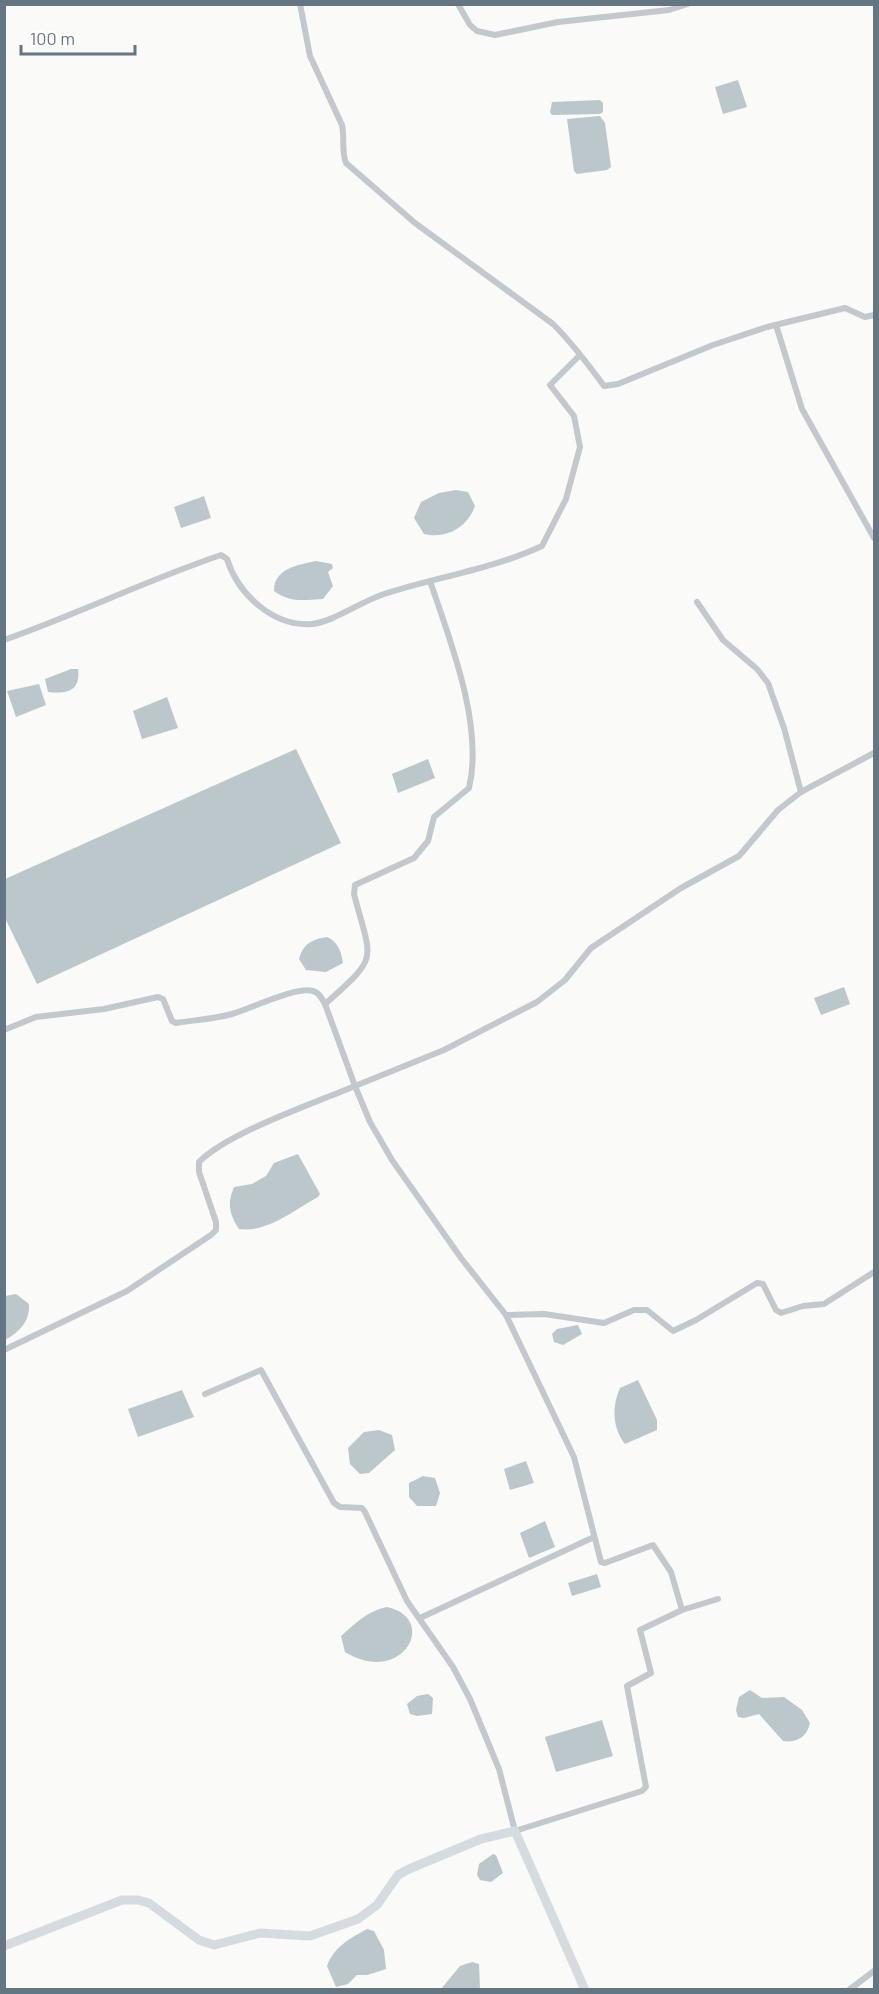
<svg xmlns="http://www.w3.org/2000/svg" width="879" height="1994" viewBox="0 0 879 1994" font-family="Barlow,sans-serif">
<rect width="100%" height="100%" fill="#fafaf8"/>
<g fill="#bbc7cb">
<polygon points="738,80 747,107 723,114 715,87"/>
<polygon points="600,100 603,103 603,112 600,114 552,115 550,112 552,102"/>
<polygon points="600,116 605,123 611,167 607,170 577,174 574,171 567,119"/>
<path d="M 456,490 L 468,492 L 475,506 C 467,528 446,539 424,534 L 414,518 L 421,502 L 439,493 Z"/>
<polygon points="204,496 211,518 181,528 174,507"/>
<path d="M 316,561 L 332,564 L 333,568 L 328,572 L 333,586 L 323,599 C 304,600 290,603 274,591 C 274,568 298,565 316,561 Z"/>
<path d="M 71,669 L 78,669 C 81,691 67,694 48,692 L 45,679 Z"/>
<polygon points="39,684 46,705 16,717 7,691"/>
<polygon points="167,697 178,728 142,739 133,711"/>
<polygon points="296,749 341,843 37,984 5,918 5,879"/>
<polygon points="428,759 435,778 398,793 392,774"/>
<path d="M 327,937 C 338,942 341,951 343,963 L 326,972 L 306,970 L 299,959 C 303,944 312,939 327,937 Z"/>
<polygon points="844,987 850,1004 821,1015 814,998"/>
<path d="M 298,1154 L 320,1194 L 318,1197 C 294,1210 267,1233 239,1229 C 229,1214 227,1203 234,1187 L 252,1184 L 266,1176 L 274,1163 Z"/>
<path d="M 16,1294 L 29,1304 C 30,1322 19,1332 5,1340 L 5,1296 Z"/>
<polygon points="578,1325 582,1334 563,1345 554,1342 552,1334 557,1329"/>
<path d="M 638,1380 L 657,1420 L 657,1430 L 625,1444 C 612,1428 612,1406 620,1388 Z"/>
<polygon points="182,1390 194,1417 138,1437 128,1409"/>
<polygon points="379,1430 392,1435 395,1450 369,1473 360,1474 350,1464 348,1448 364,1432"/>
<polygon points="526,1461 534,1483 510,1490 504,1469"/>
<polygon points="423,1476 435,1478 440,1493 436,1506 417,1506 409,1497 409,1483"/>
<polygon points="545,1521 555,1547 529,1558 520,1533"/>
<polygon points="597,1574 601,1587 572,1596 568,1583"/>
<path d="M 387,1607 C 440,1619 402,1687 345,1652 L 341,1636 C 356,1623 367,1611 387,1607 Z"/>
<path d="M 750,1690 L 762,1698 L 784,1697 L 802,1710 L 810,1723 C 807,1737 797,1743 783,1741 L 759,1714 L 744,1718 L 738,1717 L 736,1710 L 739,1697 Z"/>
<polygon points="428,1694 433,1698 432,1714 417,1716 410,1714 407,1704 417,1696"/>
<polygon points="602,1720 613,1756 556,1772 545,1737"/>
<polygon points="493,1854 496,1855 503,1873 491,1882 480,1880 477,1875 479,1864"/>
<path d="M 367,1929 L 374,1931 L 384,1950 L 386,1969 L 367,1975 L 357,1975 L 348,1984 L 336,1987 L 327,1966 C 334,1947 349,1939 367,1929 Z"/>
<polygon points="472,1962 479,1964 480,1989 441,1989 460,1966"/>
</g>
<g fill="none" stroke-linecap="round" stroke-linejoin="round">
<g stroke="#c3c8cc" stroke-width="6">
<path d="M 300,4 L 310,56 L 342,125 C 345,139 341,150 346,163 L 415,223 L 553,324 C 572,343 588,364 604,386 L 618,384 L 713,345 L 767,327 L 845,308 L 865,317 L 874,315"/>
<polyline points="458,4 470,25 477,31 495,35 558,22 669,10 688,4"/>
<polyline points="776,325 802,409 874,538"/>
<polyline points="697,602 723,640 757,669 768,683 784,728 801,792"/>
<path d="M 4,640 C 78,614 147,580 221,555 L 227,559 C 238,594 273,627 312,624 C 333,622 362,601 384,594 C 436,577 493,569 542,546 L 566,499 L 580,447 L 574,416 L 550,385 L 579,356"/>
<path d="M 325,1004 C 380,955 372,963 354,894 L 355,885 L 414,858 L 428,841 L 434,817 L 469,788 C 484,726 450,640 430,581"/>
<path d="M 4,1030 L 36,1017 L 104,1009 L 158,997 L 163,999 L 172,1021 L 176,1023 C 194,1020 214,1019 232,1014 C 250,1009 296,986 313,991 C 320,993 322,999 325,1004 L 355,1086 C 315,1103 229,1132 199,1162 L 199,1172 L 216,1222 L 216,1230 L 211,1235 L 127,1291 L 4,1350"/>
<polyline points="506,1315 544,1314 604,1323 634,1310 647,1310 673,1331 696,1320 757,1283 763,1284 776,1310 781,1313 803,1306 824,1304 874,1272"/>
<polyline points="205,1394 261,1370 334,1503 340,1507 362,1508 365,1512 407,1601 453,1667 470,1699 499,1769 515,1831 642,1791 646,1787 627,1686 651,1673 640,1630 682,1610 718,1599"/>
<polyline points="682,1610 671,1572 653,1545 605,1563 601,1562 574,1457 506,1315 461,1258 392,1160 370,1122 355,1086 444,1050 537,1002 565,980 591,948 681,888 739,856 778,810 801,792 874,753"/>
<polyline points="420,1618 594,1537"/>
<polyline points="849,1990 874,1971"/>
</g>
<polyline stroke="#d6dbdf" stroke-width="9" points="4,1946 122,1900 138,1900 149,1903 199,1940 214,1945 260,1933 310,1936 358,1919 377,1905 398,1875 409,1869 481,1839 515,1831 585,1990"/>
</g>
<rect width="879" height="1994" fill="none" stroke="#657683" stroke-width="12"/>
<path d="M21 45v9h114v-9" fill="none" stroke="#657683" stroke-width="3"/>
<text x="30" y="45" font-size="18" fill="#657683" stroke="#ffffff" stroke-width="4.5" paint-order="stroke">100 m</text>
</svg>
